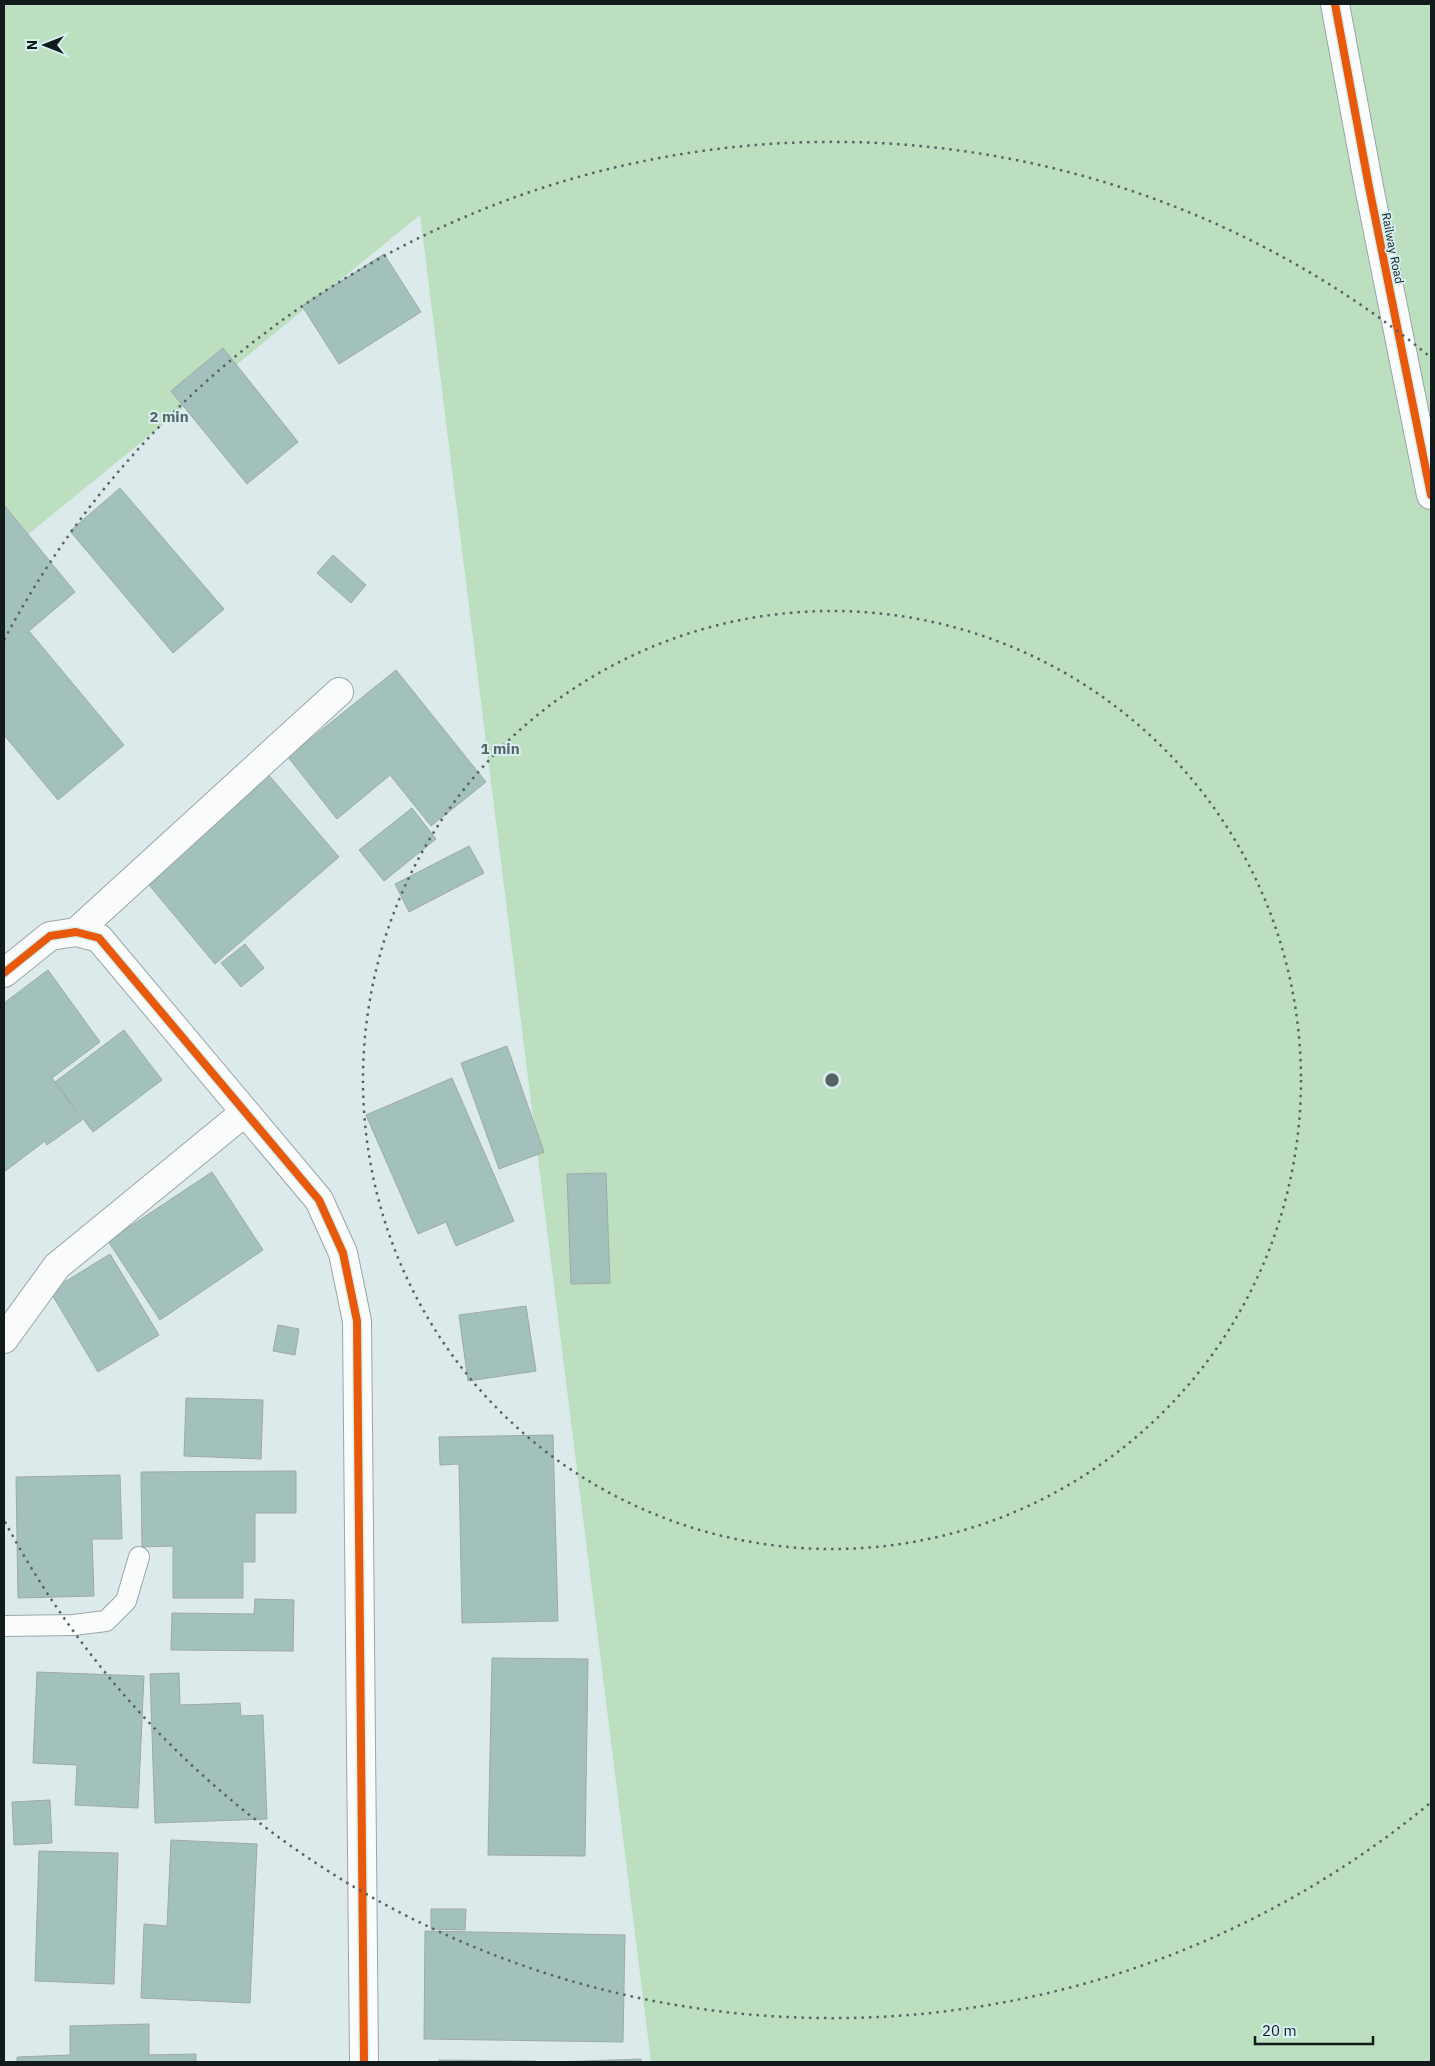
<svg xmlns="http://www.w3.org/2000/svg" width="1435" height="2066" viewBox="0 0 1435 2066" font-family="'IBM Plex Sans',sans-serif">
<rect width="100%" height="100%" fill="#dceaec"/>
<polygon fill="#bcdfc0" points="4,4 1431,4 1431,2062 651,2062 420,215 4,554"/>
<g fill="#a3c1bc" stroke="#9fa9a9">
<polygon points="384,254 421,312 339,364 302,306"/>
<polygon points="223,348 298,442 247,484 171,391"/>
<polygon points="120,488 224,609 173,653 70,531"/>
<polygon points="4,505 75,592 29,631 124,745 58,800 4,735"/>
<polygon points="333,555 366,585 351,603 317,573"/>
<polygon points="396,670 486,782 431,826 390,775 337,819 288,757"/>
<polygon points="267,773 339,857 215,964 144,879"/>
<polygon points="412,808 436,839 384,881 359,850"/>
<polygon points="469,846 484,873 409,912 395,884"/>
<polygon points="245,944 264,968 241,987 221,963"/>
<polygon points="48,970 100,1042 52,1078 82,1120 47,1145 45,1141 4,1172 4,1003"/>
<polygon points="124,1030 162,1080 93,1132 55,1082"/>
<polygon points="507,1046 544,1152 499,1169 461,1063"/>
<polygon points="452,1078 514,1221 456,1246 446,1222 418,1234 366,1115"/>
<polygon points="212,1172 263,1250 160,1320 108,1241"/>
<polygon points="606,1173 610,1283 571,1284 567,1174"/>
<polygon points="110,1254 159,1335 98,1372 50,1291"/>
<polygon points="526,1306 536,1371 468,1381 459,1315"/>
<polygon points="278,1325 299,1329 295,1355 273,1351"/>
<polygon points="186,1398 263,1400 261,1459 184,1456"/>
<polygon points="553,1435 558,1621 462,1623 459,1464 440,1465 439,1437"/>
<polygon points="296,1471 296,1513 255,1513 255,1562 243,1562 243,1598 173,1598 173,1546 142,1547 141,1472"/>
<polygon points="120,1475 122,1539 92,1539 94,1596 18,1598 16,1477"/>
<polygon points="255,1599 294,1600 293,1651 171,1650 172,1613 254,1614"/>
<polygon points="492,1658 588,1659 585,1856 488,1855"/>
<polygon points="37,1672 144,1676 138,1808 75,1805 77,1765 33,1763"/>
<polygon points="179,1673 180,1705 240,1703 241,1716 263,1715 267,1819 155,1823 150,1674"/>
<polygon points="50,1800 52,1843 14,1845 12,1802"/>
<polygon points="171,1840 257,1844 250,2003 141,1998 144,1924 167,1926"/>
<polygon points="39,1851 118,1853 114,1984 35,1981"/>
<polygon points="431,1909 466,1909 465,1930 431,1929"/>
<polygon points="425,1931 625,1935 623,2042 424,2039"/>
<polygon points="149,2024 149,2055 196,2054 196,2062 17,2062 17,2057 70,2055 70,2026"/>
<polygon points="641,2059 641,2062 555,2062"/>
<polygon points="439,2060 536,2061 536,2062 439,2062"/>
</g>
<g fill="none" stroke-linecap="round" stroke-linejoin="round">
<g stroke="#9ba5a7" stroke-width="22">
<polyline id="service" points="4,1626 73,1625 106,1621 126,1601 139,1557"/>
</g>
<g stroke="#9ba5a7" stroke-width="30">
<g id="minor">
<polyline points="1335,4 1369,187 1431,495"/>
<polyline points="76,932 339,692"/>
<polyline points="4,973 50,936 76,932 99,938 319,1200 343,1253 357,1321 364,2062"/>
<polyline points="4,1339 57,1266 245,1112"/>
</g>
</g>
<use href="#service" stroke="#fafcfc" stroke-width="20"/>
<use href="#minor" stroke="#fafcfc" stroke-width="28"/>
<g stroke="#d6f0f2" stroke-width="11">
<g id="cycleway">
<polyline points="1335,4 1369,187 1431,495"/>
<polyline points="4,973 50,936 76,932 99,938 319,1200 343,1253 357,1321 364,2062"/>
</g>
</g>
<use href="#cycleway" stroke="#e8590c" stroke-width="8"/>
</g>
<g fill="none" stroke="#596365" stroke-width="2.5" stroke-dasharray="2.5 5">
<circle cx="832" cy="1080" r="469"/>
<path d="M1429 1804A938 938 0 0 1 4 1520M4 640A938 938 0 0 1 1429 356"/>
</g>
<g text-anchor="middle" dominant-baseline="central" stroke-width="4" stroke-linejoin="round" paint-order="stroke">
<g font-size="12" fill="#121b1c" stroke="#d6f0f2">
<text transform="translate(1393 248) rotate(79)">Railway Road</text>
</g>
</g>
<circle cx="832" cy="1080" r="8" fill="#596365" stroke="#d6f0f2" stroke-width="2.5"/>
<g font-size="15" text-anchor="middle" font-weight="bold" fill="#596365" stroke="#d6f0f2" stroke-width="4" stroke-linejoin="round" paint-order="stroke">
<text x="169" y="422">2 min</text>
<text x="500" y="754">1 min</text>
</g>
<rect width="1435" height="2066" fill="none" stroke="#121b1c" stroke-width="10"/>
<g transform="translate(45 45) rotate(270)" stroke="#d6f0f2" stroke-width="4" paint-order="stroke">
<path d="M0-4L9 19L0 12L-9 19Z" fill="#121b1c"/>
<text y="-8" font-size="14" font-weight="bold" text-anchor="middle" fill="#121b1c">N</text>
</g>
<path d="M1255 2036v8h118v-8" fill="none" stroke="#121b1c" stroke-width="2.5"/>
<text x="1262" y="2036" font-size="15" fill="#121b1c" stroke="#d6f0f2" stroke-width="4" paint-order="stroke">20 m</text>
</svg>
